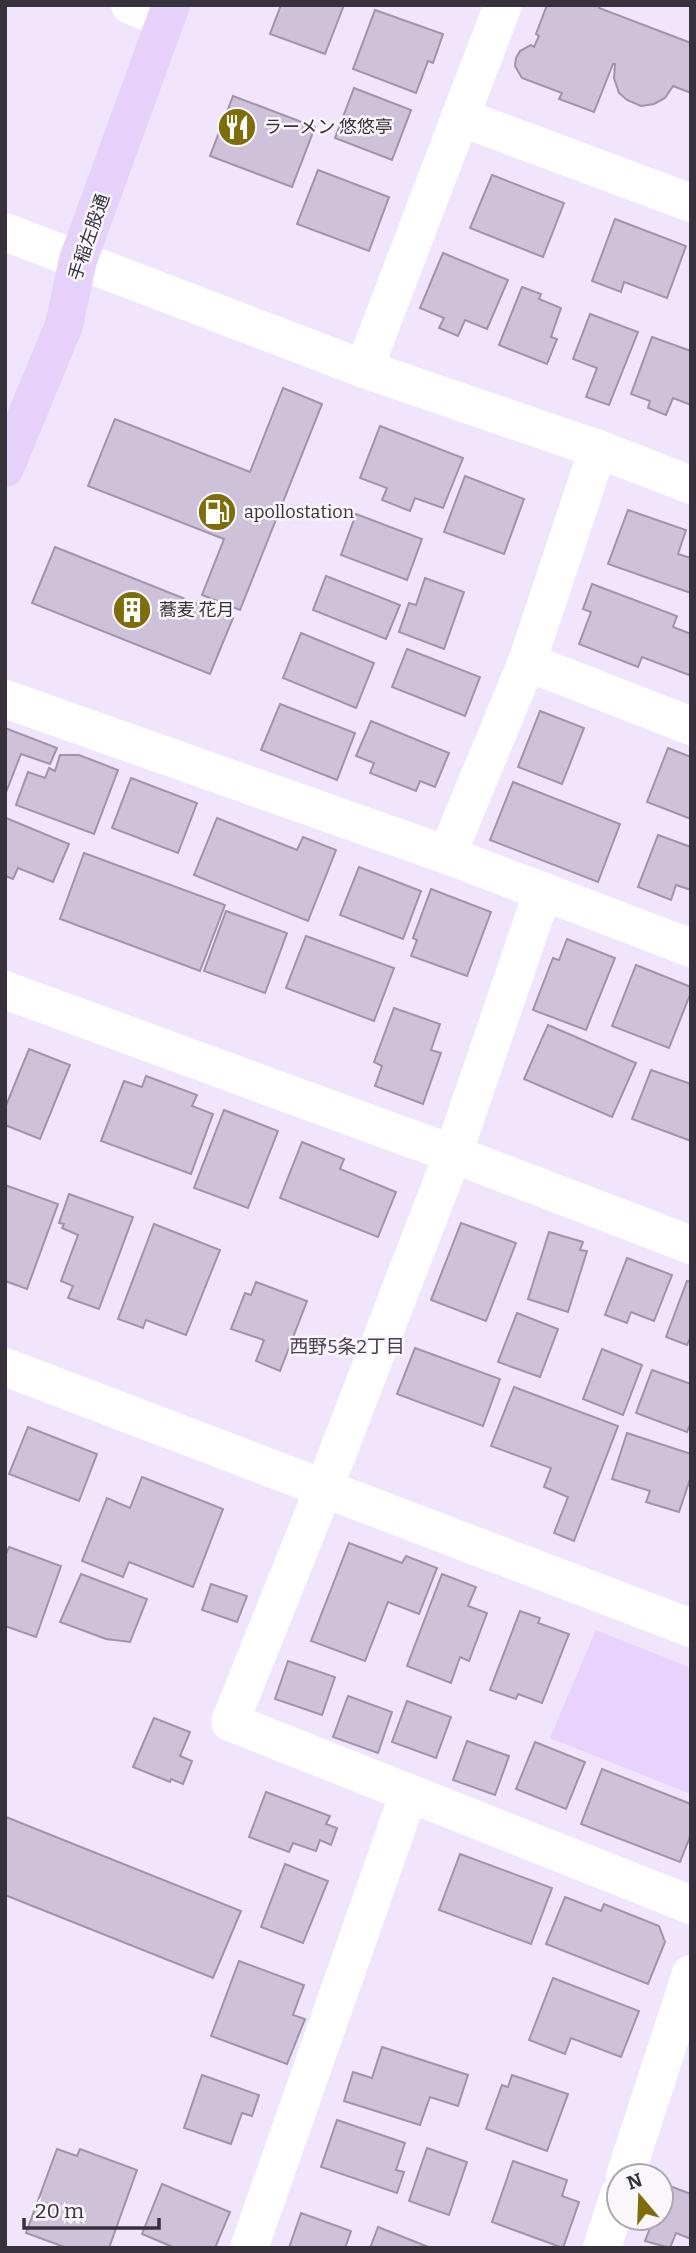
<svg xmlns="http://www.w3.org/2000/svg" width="696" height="2253" viewBox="0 0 696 2253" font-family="Bitter,'Noto Sans JP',serif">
<rect width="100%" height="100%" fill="#f1e5fd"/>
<polygon fill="#e8d2fe" points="596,1630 691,1668 691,1794 550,1738"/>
<g fill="#cdc2d9" stroke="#9f94aa" stroke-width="2">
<polygon points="281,5 344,5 325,54 270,34"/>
<polygon points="547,5 600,5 599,8 691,43 691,93 673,86 665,98 654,104 641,106 627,100 619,93 614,78 615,64 613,64 594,112 559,99 562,93 522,78 515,66 516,58 520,51 531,45 534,47 539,36 536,34"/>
<polygon points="375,10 443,34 433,63 428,61 416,93 353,69"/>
<polygon points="354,88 411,110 392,160 335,138"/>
<polygon points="233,96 315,127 292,187 210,156"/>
<polygon points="318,170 389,197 369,251 297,224"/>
<polygon points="492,175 564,203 543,257 470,228"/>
<polygon points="615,219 686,246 667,298 624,282 621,292 592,281"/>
<polygon points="443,253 508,280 487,329 465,320 458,336 439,328 444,318 420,308"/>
<polygon points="522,287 541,294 539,299 561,308 551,337 557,339 547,364 499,345"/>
<polygon points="590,314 638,332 609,405 586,397 597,368 573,359"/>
<polygon points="652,337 691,351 691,405 673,398 666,415 648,408 650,401 631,394"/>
<polygon points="283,388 322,404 240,610 202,595 224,539 88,486 115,419 250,472"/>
<polygon points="380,426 463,458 443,508 415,498 410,511 382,500 387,488 360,478"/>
<polygon points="465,476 524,499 504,554 444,532"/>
<polygon points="628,510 686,530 678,554 691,558 691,593 608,564"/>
<polygon points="356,514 422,539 407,580 341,555"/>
<polygon points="55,547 233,618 210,674 32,603"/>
<polygon points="326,576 400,605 386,639 313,610"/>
<polygon points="425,578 464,592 444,649 399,632 409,603 416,605"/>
<polygon points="592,584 677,616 673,627 691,634 691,670 689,675 642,657 638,667 579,644 591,612 583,609"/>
<polygon points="301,633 374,663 356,708 283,678"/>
<polygon points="407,649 480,677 465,716 392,687"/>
<polygon points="280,704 355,733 337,780 261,750"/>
<polygon points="540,711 584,728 562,784 518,767"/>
<polygon points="371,721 449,753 435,787 420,781 416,791 370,773 374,763 356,756"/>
<polygon points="5,728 57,748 50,764 21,754 5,795"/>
<polygon points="668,748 691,757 691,819 647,802"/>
<polygon points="60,755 79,755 118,770 94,834 16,805 28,772 45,778 49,768 55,771"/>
<polygon points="131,778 197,803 178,853 112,828"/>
<polygon points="513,782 620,824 598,882 490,840"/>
<polygon points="6,818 69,844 53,882 18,868 13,879 5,876"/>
<polygon points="217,818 297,850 303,837 336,850 308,921 194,875"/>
<polygon points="658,835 691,847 691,890 676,885 671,900 638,887"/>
<polygon points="84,853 225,905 200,971 60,919"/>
<polygon points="359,867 421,891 403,939 340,915"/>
<polygon points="431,889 491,912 467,976 411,956 417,940 413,938"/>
<polygon points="226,911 287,933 265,993 204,971"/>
<polygon points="306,936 394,968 374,1021 286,988"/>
<polygon points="567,939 615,958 586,1030 533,1010 553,958 559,960"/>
<polygon points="636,965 691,987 691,992 669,1048 612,1026"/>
<polygon points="394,1008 440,1024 431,1050 441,1053 423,1104 375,1086 382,1066 374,1062"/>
<polygon points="548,1025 636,1063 612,1117 524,1079"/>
<polygon points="29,1049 70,1065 40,1139 5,1125 5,1108"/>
<polygon points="651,1070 691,1084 691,1141 632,1119"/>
<polygon points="146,1076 197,1095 192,1106 213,1114 191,1174 101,1141 124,1081 142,1087"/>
<polygon points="224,1110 278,1131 248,1208 194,1188"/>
<polygon points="302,1142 344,1159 340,1169 396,1192 378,1237 280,1198"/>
<polygon points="5,1185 58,1204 27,1289 5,1281"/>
<polygon points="69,1194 133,1217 99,1309 68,1298 73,1286 61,1281 78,1235 62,1228 64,1224 59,1223"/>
<polygon points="461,1223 516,1243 486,1321 431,1300"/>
<polygon points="154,1224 220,1250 186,1335 146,1320 143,1328 118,1319"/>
<polygon points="549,1232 583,1242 580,1250 587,1251 568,1312 528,1299"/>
<polygon points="627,1258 672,1275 654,1321 631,1312 627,1323 605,1315"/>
<polygon points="687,1281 691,1282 691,1336 687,1345 666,1337"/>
<polygon points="256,1282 307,1301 280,1371 256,1361 264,1340 231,1329 245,1293 251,1295"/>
<polygon points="517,1313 558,1329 540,1377 498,1362"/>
<polygon points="415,1348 500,1379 483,1426 397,1394"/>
<polygon points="602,1349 642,1365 623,1415 583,1399"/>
<polygon points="652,1370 691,1384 691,1422 687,1432 636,1413"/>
<polygon points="514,1387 618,1426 574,1541 554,1533 568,1497 544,1487 551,1468 491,1446"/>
<polygon points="28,1427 97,1454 79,1501 9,1474"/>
<polygon points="627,1433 691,1454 691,1476 679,1512 646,1502 650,1491 612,1479"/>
<polygon points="142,1477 223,1509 193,1587 129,1562 123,1577 82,1561 107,1498 130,1508"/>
<polygon points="349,1543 402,1563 406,1556 437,1568 419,1614 388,1602 365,1661 311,1641"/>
<polygon points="9,1547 61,1566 36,1637 5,1626 5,1556"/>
<polygon points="81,1574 147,1599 130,1642 106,1639 60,1622"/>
<polygon points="442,1574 476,1587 468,1606 487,1613 469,1661 460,1657 451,1683 407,1666"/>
<polygon points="211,1584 247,1596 237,1622 202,1610"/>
<polygon points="520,1611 540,1618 538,1623 569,1634 542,1703 518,1694 516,1699 490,1690"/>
<polygon points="288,1661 335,1677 322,1715 275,1699"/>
<polygon points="348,1696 392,1712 378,1753 333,1737"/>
<polygon points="407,1701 451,1717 436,1758 392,1742"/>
<polygon points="154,1718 190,1732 180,1756 192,1761 183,1784 171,1779 170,1782 133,1767"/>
<polygon points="467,1741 509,1756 495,1795 453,1780"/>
<polygon points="535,1742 585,1762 566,1809 516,1789"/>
<polygon points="602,1769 691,1804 691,1834 680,1862 581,1824"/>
<polygon points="266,1792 330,1816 326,1824 337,1828 331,1845 320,1840 316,1851 293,1843 289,1852 249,1837"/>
<polygon points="6,1817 241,1911 213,1978 5,1895"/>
<polygon points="460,1854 552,1888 531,1944 439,1910"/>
<polygon points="285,1864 328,1881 303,1943 261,1927"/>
<polygon points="565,1897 601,1911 604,1904 659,1926 665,1942 648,1984 546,1944"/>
<polygon points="239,1961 304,1985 293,2015 305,2019 287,2064 211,2036"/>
<polygon points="553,1978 639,2011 621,2057 571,2038 565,2054 529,2040"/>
<polygon points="382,2047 468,2075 458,2106 430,2097 420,2125 344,2101 353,2072 372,2078"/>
<polygon points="202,2075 259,2095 252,2116 242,2113 231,2144 184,2128"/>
<polygon points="512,2075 568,2094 547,2151 486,2129 502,2085 508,2087"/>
<polygon points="337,2120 405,2143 396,2170 404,2172 397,2193 321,2167"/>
<polygon points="427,2148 467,2162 449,2215 409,2201"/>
<polygon points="57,2149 77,2156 80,2149 137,2170 109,2248 67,2248 26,2233"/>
<polygon points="513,2161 567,2180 562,2196 579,2202 563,2248 492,2222"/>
<polygon points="162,2184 230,2212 215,2248 175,2248 142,2234"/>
<polygon points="667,2185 691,2194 691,2239 676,2233 670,2248 645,2241 654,2218 661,2218 661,2199"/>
<polygon points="301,2213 351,2231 345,2248 289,2248"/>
<polygon points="378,2227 431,2248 370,2248"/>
</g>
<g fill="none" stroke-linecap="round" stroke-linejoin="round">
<g stroke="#fff" stroke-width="38">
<polyline points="130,5 166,19"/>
<polyline points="460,117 691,203"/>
<polyline points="5,232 364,369 598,449 691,485"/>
<polyline points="364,369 503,5"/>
<polyline points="527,662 691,726"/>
<polyline points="5,699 447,855 691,948"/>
<polyline points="447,855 527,662 598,449"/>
<polyline points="543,891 453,1154 324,1488 230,1722 691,1905"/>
<polyline points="5,990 453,1154 691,1245"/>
<polyline points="5,1367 691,1628"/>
<polyline points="625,2176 691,1974"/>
<polyline points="249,2248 409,1793"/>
<polyline points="602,2248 619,2195"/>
</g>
<polyline stroke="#e6d1fa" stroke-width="38" points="5,468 64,325 78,260 171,5"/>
</g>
<defs>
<g id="restaurant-disc" transform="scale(2.0125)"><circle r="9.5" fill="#7f6d09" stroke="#f9f7fc"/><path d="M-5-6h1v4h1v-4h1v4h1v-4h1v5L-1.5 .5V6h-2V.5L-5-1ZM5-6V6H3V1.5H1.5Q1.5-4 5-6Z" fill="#fff"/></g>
<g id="fuel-disc" transform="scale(2.0125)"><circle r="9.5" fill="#7f6d09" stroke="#f9f7fc"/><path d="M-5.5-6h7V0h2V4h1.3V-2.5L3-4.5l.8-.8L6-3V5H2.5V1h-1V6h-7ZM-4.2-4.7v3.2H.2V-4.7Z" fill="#fff"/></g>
<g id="building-disc" transform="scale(2.0125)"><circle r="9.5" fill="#7f6d09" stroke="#f9f7fc"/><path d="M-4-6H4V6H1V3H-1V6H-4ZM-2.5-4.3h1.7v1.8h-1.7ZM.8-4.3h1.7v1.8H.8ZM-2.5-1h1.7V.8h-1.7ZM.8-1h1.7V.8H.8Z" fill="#fff"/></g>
</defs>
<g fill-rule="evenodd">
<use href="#restaurant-disc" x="237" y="127"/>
<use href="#fuel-disc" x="217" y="512"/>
<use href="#building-disc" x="132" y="610"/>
</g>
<g text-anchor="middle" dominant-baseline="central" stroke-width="5" stroke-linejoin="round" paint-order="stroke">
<g font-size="18" fill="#36313a" stroke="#f9f7fc" text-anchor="start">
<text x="264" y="127">ラーメン 悠悠亭</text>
<text x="244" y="512">apollostation</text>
<text x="159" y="610">蕎麦 花月</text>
</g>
<g font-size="18" fill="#36313a" stroke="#f9f7fc">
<text transform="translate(89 237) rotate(-71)">手稲左股通</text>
</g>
<g font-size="19" fill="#4a4053" stroke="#f9f7fc">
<text x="347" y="1346">西野5条2丁目</text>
</g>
</g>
<rect width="696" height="2253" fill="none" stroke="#36313a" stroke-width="14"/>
<g transform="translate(640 2197) rotate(341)"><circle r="33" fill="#f9f7fc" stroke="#aba8ae" stroke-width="2"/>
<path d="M0-5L12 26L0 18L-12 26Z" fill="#7f6d09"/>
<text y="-10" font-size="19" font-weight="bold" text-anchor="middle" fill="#36313a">N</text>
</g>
<path d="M24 2218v10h135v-10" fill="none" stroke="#36313a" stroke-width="3.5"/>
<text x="35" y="2218" font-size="21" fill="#36313a" stroke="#f9f7fc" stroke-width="5" paint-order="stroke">20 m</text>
</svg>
